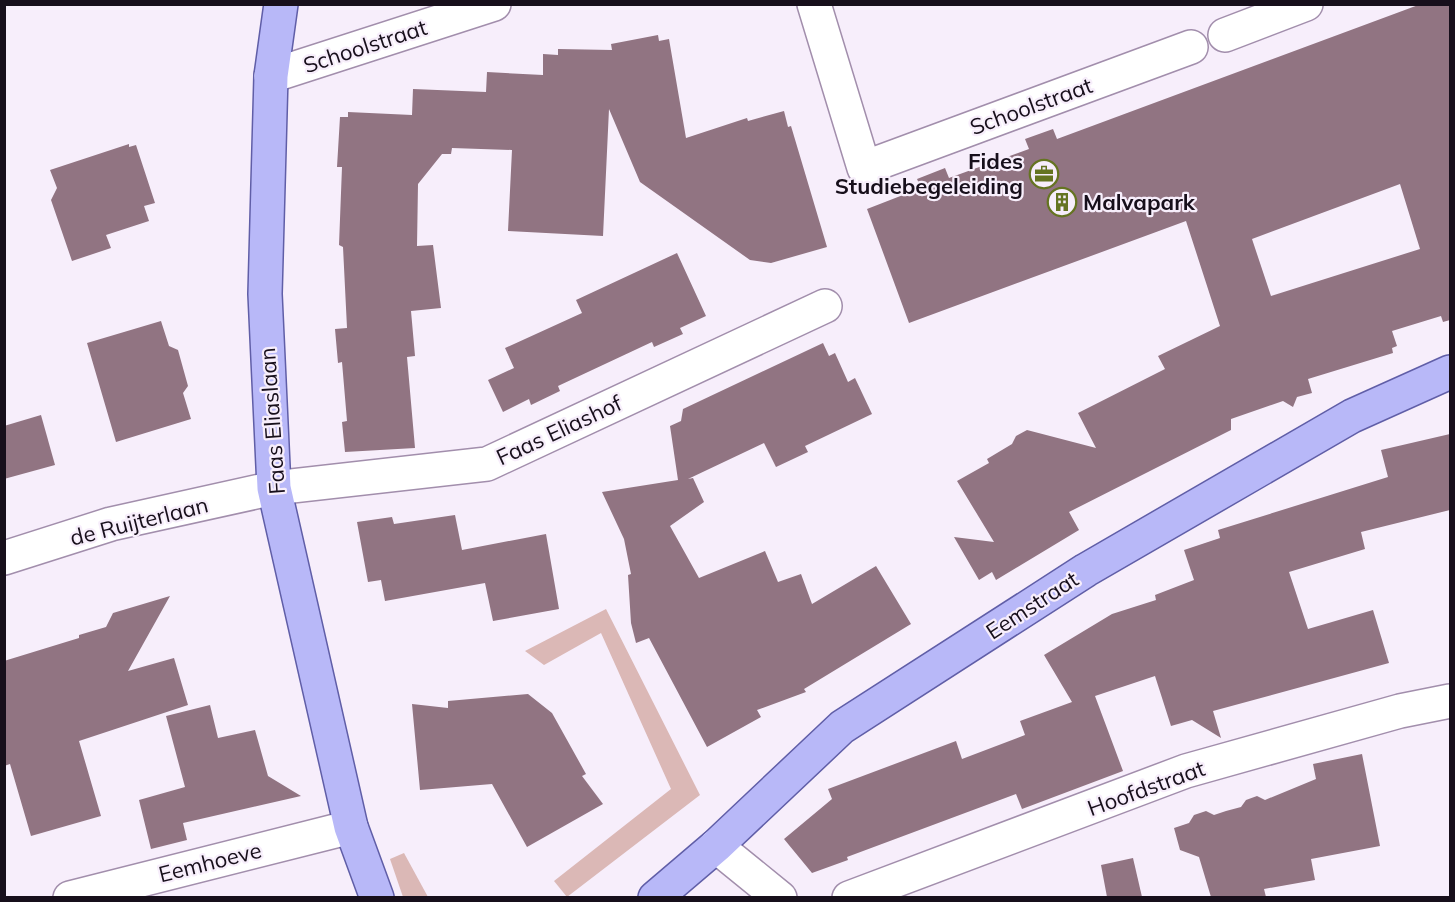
<svg xmlns="http://www.w3.org/2000/svg" width="1455" height="902" viewBox="0 0 1455 902" font-family="Mulish,sans-serif">
<rect width="100%" height="100%" fill="#f7eefb"/>
<g fill="#dbb8b6">
<polygon points="606,609 700,795 567,897 554,881 671,789 601,633 544,665 525,651"/>
<polygon points="404,853 428,897 403,897 390,859"/>
</g>
<g fill="#917482" fill-rule="evenodd">
<path d="M 1421,4 L 1450,4 L 1450,320 L 1443,322 L 1441,316 L 1392,331 L 1397,346 L 1392,348 L 1393,353 L 1308,379 L 1312,393 L 1297,397 L 1293,407 L 1283,401 L 1231,419 L 1231,430 L 1069,512 L 1079,530 L 996,580 L 992,572 L 979,580 L 954,537 L 994,542 L 957,481 L 989,463 L 987,459 L 1012,444 L 1016,436 L 1027,430 L 1096,448 L 1078,413 L 1165,369 L 1158,356 L 1220,326 L 1186,221 L 909,323 L 867,209 L 921,188 L 917,179 L 945,168 L 949,178 L 1029,149 L 1025,139 L 1053,129 L 1057,139 ZM 1400,184 L 1420,249 L 1271,296 L 1252,239 Z"/>
<polygon points="658,35 659,41 669,39 686,138 747,118 748,121 784,111 788,127 791,126 827,247 771,263 750,260 640,182 609,109 603,236 508,231 512,150 452,148 451,154 442,154 418,184 417,246 433,245 441,308 411,311 415,356 407,357 415,448 345,452 342,422 347,421 342,362 338,363 335,329 347,328 343,247 339,245 342,167 337,167 340,117 348,117 348,112 412,115 413,89 486,92 487,72 543,75 543,54 558,55 558,49 612,50 611,44"/>
<polygon points="129,144 129,147 136,145 155,203 144,206 149,221 106,235 111,248 72,261 51,200 57,188 50,170"/>
<polygon points="677,253 706,316 680,328 683,334 654,347 652,342 558,386 560,391 531,405 529,399 503,412 488,380 514,368 505,348 582,313 576,300"/>
<polygon points="161,321 169,346 178,350 188,386 183,393 191,419 116,442 87,343"/>
<polygon points="823,343 829,356 835,353 848,382 855,378 872,414 805,446 808,452 776,467 764,443 688,479 693,478 704,502 670,526 699,578 765,551 778,582 801,574 812,604 876,566 911,624 804,689 806,692 757,710 761,717 707,747 649,638 636,643 631,623 628,575 631,574 624,539 602,492 678,480 670,426 681,421 683,409"/>
<polygon points="41,415 55,465 4,479 4,426"/>
<polygon points="1450,434 1450,510 1361,532 1365,549 1289,572 1308,629 1373,610 1389,663 1213,711 1221,738 1192,720 1171,726 1155,676 1095,696 1123,771 1022,809 1016,794 847,857 848,860 812,873 784,839 832,799 828,789 956,741 962,759 1025,735 1020,721 1072,702 1044,655 1112,614 1156,600 1155,595 1194,580 1184,550 1220,538 1218,530 1388,477 1381,450"/>
<polygon points="455,515 462,550 546,534 559,609 493,621 485,583 385,601 381,580 368,582 357,522 392,517 394,524"/>
<polygon points="170,596 128,671 174,658 188,705 79,741 101,816 31,836 10,764 4,766 4,661 79,638 79,635 106,627 113,613"/>
<polygon points="528,694 552,713 586,774 582,776 603,804 527,847 492,784 420,790 412,704 448,708 448,701"/>
<polygon points="210,705 218,738 255,730 268,776 301,796 183,823 187,840 151,849 139,800 185,787 166,716"/>
<polygon points="1362,754 1380,846 1311,859 1315,880 1264,889 1266,897 1211,897 1199,857 1180,850 1174,828 1189,823 1194,815 1206,811 1214,815 1226,811 1241,807 1246,800 1257,796 1265,800 1316,779 1313,764"/>
<polygon points="1133,858 1142,897 1107,897 1101,865"/>
</g>
<g fill="none" stroke-linecap="round" stroke-linejoin="round">
<g stroke="#a28eac" stroke-width="36">
<g id="minor">
<polyline points="814,4 864,168 1191,47"/>
<polyline points="1225,35 1306,4"/>
<polyline points="271,76 494,4"/>
<polyline points="4,558 111,524 274,488 487,464 825,306"/>
<polyline points="716,846 780,898"/>
<polyline points="70,898 351,827"/>
<polyline points="849,898 1186,771 1400,711 1450,701"/>
</g>
</g>
<g stroke="#605ea7" stroke-width="36">
<g id="major">
<polyline points="281,4 271,76 265,294 274,488 351,827 377,898"/>
<polyline points="655,898 716,846 842,727 1086,570 1352,416 1450,372"/>
</g>
</g>
<use href="#minor" stroke="#fff" stroke-width="33"/>
<use href="#major" stroke="#b8b8f8" stroke-width="33"/>
</g>
<defs>
<g id="office-ring" transform="scale(1.5)"><circle r="9.5" fill="#f7eefb" stroke="#657421" stroke-width="1.5"/><path d="M-6-3h4V-5.5h4V-3h4V5H-6ZM-1-4.5V-3h2v-1.5ZM-6 0V1H6V0Z" fill="#657421"/></g>
<g id="building-ring" transform="scale(1.5)"><circle r="9.5" fill="#f7eefb" stroke="#657421" stroke-width="1.5"/><path d="M-4-6H4V6H1V3H-1V6H-4ZM-2.5-4.3h1.7v1.8h-1.7ZM.8-4.3h1.7v1.8H.8ZM-2.5-1h1.7V.8h-1.7ZM.8-1h1.7V.8H.8Z" fill="#657421"/></g>
</defs>
<g fill-rule="evenodd">
<use href="#office-ring" x="1044" y="174"/>
<use href="#building-ring" x="1062" y="202"/>
</g>
<g text-anchor="middle" dominant-baseline="central" stroke-width="4.5" stroke-linejoin="round" paint-order="stroke">
<g font-size="22" fill="#170f1b" stroke="#f7eefb">
<text transform="translate(365 46) rotate(-18)">Schoolstraat</text>
<text transform="translate(1031 106) rotate(-20)">Schoolstraat</text>
<text transform="translate(272 421) rotate(-94)">Faas Eliaslaan</text>
<text transform="translate(559 430) rotate(-25)">Faas Eliashof</text>
<text transform="translate(139 521) rotate(-14)">de Ruijterlaan</text>
<text transform="translate(1032 605) rotate(-33)">Eemstraat</text>
<text transform="translate(1146 788) rotate(-20)">Hoofdstraat</text>
<text transform="translate(210 862) rotate(-14)">Eemhoeve</text>
</g>
<g font-size="22" font-weight="bold" fill="#170f1b" stroke="#f7eefb" text-anchor="end">
<text x="1023" y="161">Fides<tspan x="1023" dy="25">Studiebegeleiding</tspan></text>
<text x="1083" y="202" text-anchor="start">Malvapark</text>
</g>
</g>
<rect width="1455" height="902" fill="none" stroke="#170f1b" stroke-width="12"/>
</svg>
